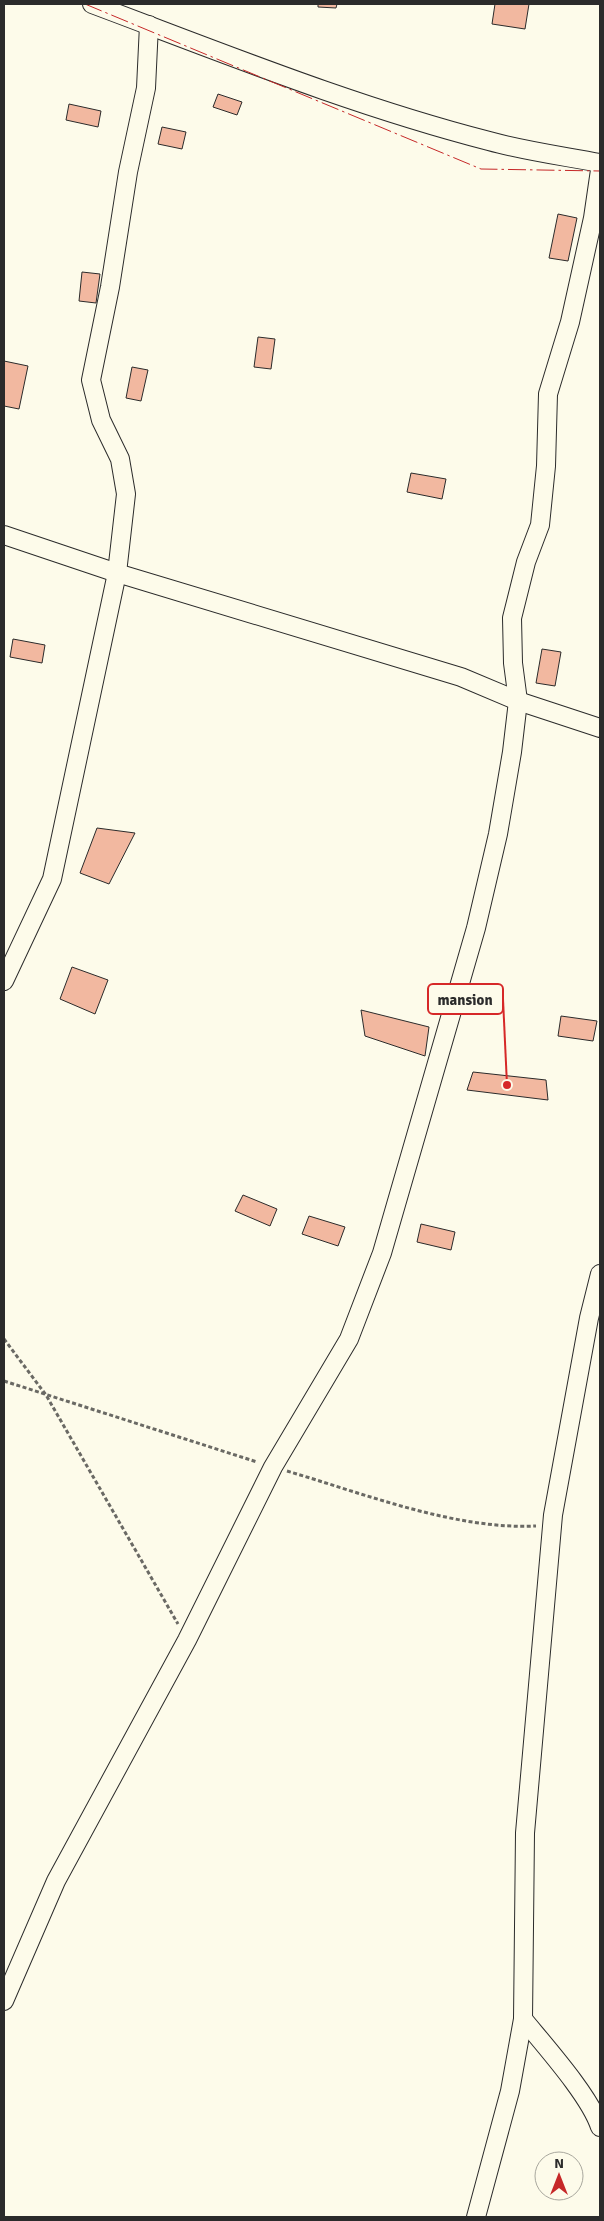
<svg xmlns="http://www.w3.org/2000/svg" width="604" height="2221" viewBox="0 0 604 2221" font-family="Signika,sans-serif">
<rect width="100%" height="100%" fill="#fdfbea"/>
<g fill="#f2b8a0" stroke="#2b2b2b">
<polygon points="318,4 337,4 336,8 318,7"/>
<polygon points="495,4 529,4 525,29 492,24"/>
<polygon points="218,94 242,102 237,115 213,107"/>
<polygon points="69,104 101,111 98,127 66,120"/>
<polygon points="162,127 186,132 182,149 158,144"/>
<polygon points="558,214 577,218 568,261 549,258"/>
<polygon points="82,272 100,274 96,303 79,301"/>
<polygon points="258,337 275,339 271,369 254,367"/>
<polygon points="4,361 28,366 19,409 4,406"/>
<polygon points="132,367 148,370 141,401 126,398"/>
<polygon points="411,473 446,479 442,499 407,492"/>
<polygon points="13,639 45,645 42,663 10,657"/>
<polygon points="542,649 561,652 555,686 536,683"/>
<polygon points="97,828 135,833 109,884 80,873"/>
<polygon points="72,967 108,980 95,1014 60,999"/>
<polygon points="361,1010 429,1027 425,1056 365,1036"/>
<polygon points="561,1016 597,1021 593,1041 558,1036"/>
<polygon points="473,1072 546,1080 548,1100 467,1090"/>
<polygon points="243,1195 277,1209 270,1226 235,1211"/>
<polygon points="309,1216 345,1227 338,1246 302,1234"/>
<polygon points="421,1224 455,1232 451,1250 417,1242"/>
</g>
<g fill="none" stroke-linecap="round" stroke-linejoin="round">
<g stroke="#2b2b2b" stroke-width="20">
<g id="minor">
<path d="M 92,4 C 223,53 353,106 489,141 C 525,151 563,156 600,163"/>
<polyline points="4,535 117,573 461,677 518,701 600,728"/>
<polyline points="4,981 52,879 117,573 126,494 120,459 101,420 91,380 110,287 128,172 146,88 149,25"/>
<polyline points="4,2001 56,1881 187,1640 273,1467 349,1339 382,1253 476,928 498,834 512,752 518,701 513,663 512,618 526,562 540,525 546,466 548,394 570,322 593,218 600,170"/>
<path d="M 523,2019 C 545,2046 590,2096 600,2127"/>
<polyline points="476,2217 510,2091 523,2019 525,1833 553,1515 589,1318 600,1274"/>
</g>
</g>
<g stroke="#6a6964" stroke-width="3" stroke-dasharray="4 2.5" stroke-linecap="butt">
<polyline points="4,1339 46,1395 178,1624"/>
<polyline points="4,1381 257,1462"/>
<path d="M 287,1471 C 365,1494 456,1530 536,1526"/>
</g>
<use href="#minor" stroke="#fdfbea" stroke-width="18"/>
<polyline stroke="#c62828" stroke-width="1" stroke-dasharray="18 4 2.5 4" stroke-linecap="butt" points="85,4 481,169 600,171"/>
</g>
<path fill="none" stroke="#d62828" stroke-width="2" d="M507 1085L503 999"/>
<circle fill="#d62828" stroke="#fdfbea" stroke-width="2" cx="507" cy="1085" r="5"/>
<rect fill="#fdfbea" stroke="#d62828" stroke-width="2" x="428" y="984" width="75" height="30" rx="5"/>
<g font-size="15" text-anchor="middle" font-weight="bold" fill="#2b2b2b">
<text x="465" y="1005">mansion</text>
</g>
<rect width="604" height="2221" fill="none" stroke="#2b2b2b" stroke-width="10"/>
<g transform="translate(559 2176)"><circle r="24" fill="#fdfbea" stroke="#a9a89e"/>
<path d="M0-4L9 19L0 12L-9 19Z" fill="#c62828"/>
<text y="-8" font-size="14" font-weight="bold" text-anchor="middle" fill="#2b2b2b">N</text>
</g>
</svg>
